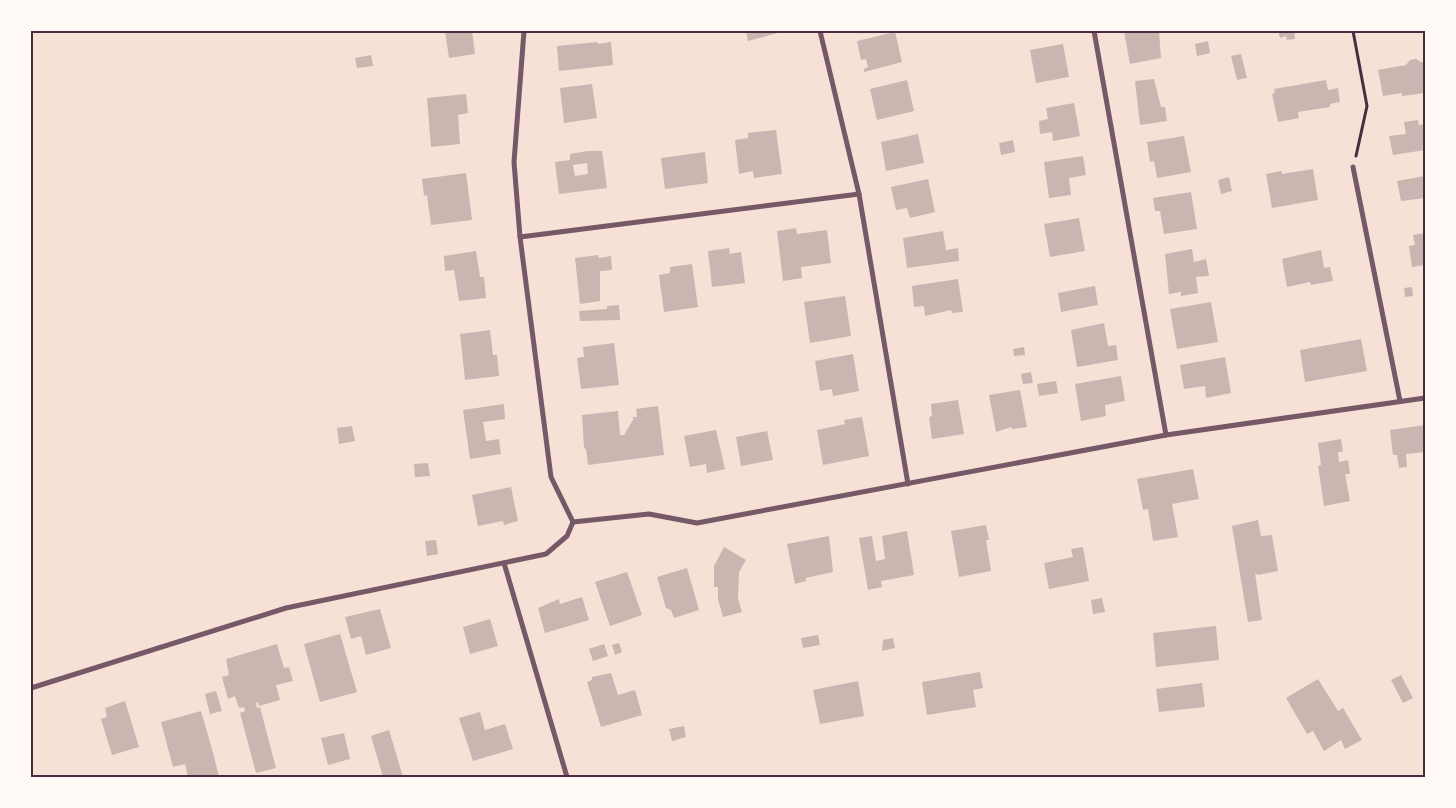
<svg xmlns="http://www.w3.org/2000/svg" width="1456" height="808" viewBox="0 0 1456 808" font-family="Jost,sans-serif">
<rect width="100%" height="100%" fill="#f7e1d7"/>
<g fill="#ccb4b1" fill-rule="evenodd">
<polygon points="445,31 472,31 475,54 449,58"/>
<polygon points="746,31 781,31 781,32 748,41"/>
<polygon points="1124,31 1159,31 1161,58 1130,64"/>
<polygon points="1278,31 1294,31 1295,39 1287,40 1286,36 1280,38"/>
<polygon points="895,32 902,62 864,72 864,69 868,67 866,59 861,60 857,41"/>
<polygon points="1208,41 1210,53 1197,56 1195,44"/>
<polygon points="598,42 598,44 611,42 613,65 559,71 557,46"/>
<polygon points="1063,44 1069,77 1036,83 1030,50"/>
<polygon points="1241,54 1247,78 1237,80 1231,56"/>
<polygon points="371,55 373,66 357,68 355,58"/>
<polygon points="1416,59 1421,62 1425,62 1425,93 1402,96 1402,93 1383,96 1378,70 1406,65 1410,60"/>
<polygon points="1154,79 1161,107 1165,107 1167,121 1140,125 1135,81"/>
<polygon points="907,80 914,111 877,120 870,89"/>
<polygon points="1326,80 1328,90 1338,88 1340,102 1330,104 1330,107 1298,112 1299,118 1278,122 1272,94 1275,93 1274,89"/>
<polygon points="592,84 597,118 564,123 560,88"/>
<polygon points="466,94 468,113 458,115 460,144 431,147 427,98"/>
<polygon points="1074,103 1080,136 1053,141 1052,132 1040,134 1039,121 1048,119 1046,108"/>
<polygon points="1418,120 1419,125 1425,124 1425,150 1393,155 1389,136 1406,134 1404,122"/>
<polygon points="776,130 782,174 754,178 753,171 739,174 735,140 748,138 748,133"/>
<polygon points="918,134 924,163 886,171 881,142"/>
<polygon points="1184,136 1191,172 1157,178 1154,161 1150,162 1147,142"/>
<polygon points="1013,140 1015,152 1001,155 999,143"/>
<path d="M 587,151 L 602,151 L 607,188 L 559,194 L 555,162 L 570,160 L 570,154 ZM 587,163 L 588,174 L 575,176 L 573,165 Z"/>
<polygon points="705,152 708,183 665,189 661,158"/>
<polygon points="1083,156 1086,175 1069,178 1071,195 1049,198 1044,162"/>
<polygon points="1313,169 1318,200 1272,208 1266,174 1282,171 1282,174"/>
<polygon points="466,173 472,220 431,225 427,195 424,196 422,179"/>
<polygon points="1425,176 1425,198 1401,201 1397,181"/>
<polygon points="1229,177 1232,191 1221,194 1218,180"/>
<polygon points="928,179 935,212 910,218 907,208 896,210 891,187"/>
<polygon points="1191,192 1197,229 1164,234 1160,211 1155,211 1153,198"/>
<polygon points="1079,218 1085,251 1050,257 1044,224"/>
<polygon points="796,228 797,234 827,230 831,263 801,267 802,278 783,281 777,231"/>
<polygon points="943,231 946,250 958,248 959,261 907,268 903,238"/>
<polygon points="1425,233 1425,265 1412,267 1409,246 1415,245 1413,235"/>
<polygon points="729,248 730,254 741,252 745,283 712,287 708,251"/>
<polygon points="1192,249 1194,262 1206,259 1209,276 1196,277 1198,293 1181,296 1181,292 1169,294 1165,254"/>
<polygon points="1321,250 1324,268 1330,267 1333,281 1311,285 1310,282 1287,287 1282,259"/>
<polygon points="476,251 480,277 484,277 486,298 459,301 454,270 445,271 444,256"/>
<polygon points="598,255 599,258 611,256 612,270 600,271 600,301 580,304 575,258"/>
<polygon points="692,264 698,307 664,312 659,275 670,273 670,267"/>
<polygon points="958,279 963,312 952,313 951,310 925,316 924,306 914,307 912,286"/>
<polygon points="1095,286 1098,305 1061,312 1058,293"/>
<polygon points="1412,287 1413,296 1405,297 1404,288"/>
<polygon points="845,296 851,336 810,343 804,302"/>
<polygon points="1211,302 1218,342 1177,349 1170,309"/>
<polygon points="619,305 620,320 580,321 579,311 607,309 607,306"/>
<polygon points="1104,323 1108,346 1116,345 1118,360 1077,367 1071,330"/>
<polygon points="490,330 493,355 497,355 499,376 465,380 460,334"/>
<polygon points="1361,339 1367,371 1305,382 1300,350"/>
<polygon points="614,343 619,385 581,389 577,358 584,357 583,347"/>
<polygon points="1024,347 1025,355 1014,356 1013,349"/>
<polygon points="853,354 859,391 833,396 832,389 820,391 815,361"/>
<polygon points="1225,357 1231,393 1206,398 1205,386 1184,389 1180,365"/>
<polygon points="1031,372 1033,383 1023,384 1021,374"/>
<polygon points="1121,376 1125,401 1105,405 1106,416 1081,421 1075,384"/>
<polygon points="1056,381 1058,393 1039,396 1037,384"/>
<polygon points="1020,390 1027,427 1012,429 1011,427 996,432 989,395"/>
<polygon points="958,400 964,434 932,439 929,417 932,416 931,404"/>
<polygon points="504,404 505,419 483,422 486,441 499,439 501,454 470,459 463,410"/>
<polygon points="658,406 664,455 588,465 586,449 584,448 582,415 618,411 620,435 624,435 633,420 633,417 637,417 636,409"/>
<polygon points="862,417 869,456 823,465 817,430 845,424 844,420"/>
<polygon points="1425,425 1425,452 1406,454 1407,467 1399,468 1397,455 1393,455 1390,430"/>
<polygon points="352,426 355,441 339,444 337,428"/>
<polygon points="716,430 725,469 707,473 706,464 690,467 684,436"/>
<polygon points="767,431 773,460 741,466 736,437"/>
<polygon points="1341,439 1343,452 1338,452 1339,462 1348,460 1350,474 1345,474 1350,501 1324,506 1318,466 1321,465 1318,443"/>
<polygon points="428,463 430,476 415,477 414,464"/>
<polygon points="1193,469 1199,499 1172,504 1178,537 1153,541 1148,509 1143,510 1137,479"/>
<polygon points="511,487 518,521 504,525 503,521 478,526 472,495"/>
<polygon points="1258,520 1261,536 1272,535 1278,571 1258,575 1255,573 1262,620 1248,622 1232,526"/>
<polygon points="986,525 989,540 986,540 991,571 959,577 951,531"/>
<polygon points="907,531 914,575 881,581 882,587 868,590 859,538 872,536 876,561 885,559 882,536"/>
<polygon points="829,536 833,572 806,578 806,581 795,584 787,544"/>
<polygon points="436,540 438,554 427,556 425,541"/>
<polygon points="724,547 746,560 739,572 738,599 742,612 723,617 718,599 718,587 714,587 714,566"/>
<polygon points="1083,547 1089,581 1049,589 1044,563 1073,557 1071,549"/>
<polygon points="687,568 699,610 674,618 671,610 666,608 657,577"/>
<polygon points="627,572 642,615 610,626 595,582"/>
<polygon points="582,597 589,620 545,633 538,608 559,599 560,604"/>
<polygon points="1102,598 1105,612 1093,614 1091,600"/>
<polygon points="380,609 391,648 366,655 361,636 351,639 345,617"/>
<polygon points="490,619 498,646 470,654 463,627"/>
<polygon points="1216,626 1219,660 1156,667 1153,633"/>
<polygon points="340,634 357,692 320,702 304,644"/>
<polygon points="818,635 820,645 803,648 801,638"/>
<polygon points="893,638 895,648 882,651 883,640"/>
<polygon points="619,643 622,652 615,655 612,645"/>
<polygon points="277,644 284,668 289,667 293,681 276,685 280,700 259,706 258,702 256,703 257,708 260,707 276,768 256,773 240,713 245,711 244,707 239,708 235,696 228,699 222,677 229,675 226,659"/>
<polygon points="604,644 608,656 593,661 589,649"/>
<polygon points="980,672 983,688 973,690 976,707 927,715 922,682"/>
<polygon points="611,673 618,695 635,690 642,715 601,727 587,682 592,680 592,677"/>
<polygon points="1401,675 1413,698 1403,703 1391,680"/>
<polygon points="1318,679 1338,711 1343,708 1362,740 1345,749 1341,740 1324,751 1313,731 1307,734 1286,698"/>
<polygon points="858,681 864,716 820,724 813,690"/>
<polygon points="1202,683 1205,707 1159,712 1156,689"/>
<polygon points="216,691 222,711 210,714 205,694"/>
<polygon points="125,701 139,747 112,755 101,719 107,717 105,708"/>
<polygon points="201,711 214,756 219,777 188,777 185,764 173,767 161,722"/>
<polygon points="480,712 485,730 505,724 513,749 473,761 459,718"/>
<polygon points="684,726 686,737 672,741 669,729"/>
<polygon points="389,730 403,777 383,777 371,736"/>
<polygon points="344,733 350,759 328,765 321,738"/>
</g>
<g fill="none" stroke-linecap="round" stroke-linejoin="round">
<polyline stroke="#4a2c40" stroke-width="3" points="1353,31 1367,106 1356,156"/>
<g stroke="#755966" stroke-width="5">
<polyline points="524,31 514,162 520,237 551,477 573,522"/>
<polyline points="820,31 859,194 908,484"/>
<polyline points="1094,31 1166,435"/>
<polyline points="1353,167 1400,401"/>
<polyline points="520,237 859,194"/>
<polyline points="573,522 649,514 697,523 1166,435 1425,398"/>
<polyline points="504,563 567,777"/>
<polyline points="31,688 286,608 546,554 567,536 573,522"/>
</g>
</g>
<rect width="1456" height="808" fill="none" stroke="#fffaf5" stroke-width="65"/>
<rect x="32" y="32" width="1392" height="744" fill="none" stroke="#4a2c40" stroke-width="2"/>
</svg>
